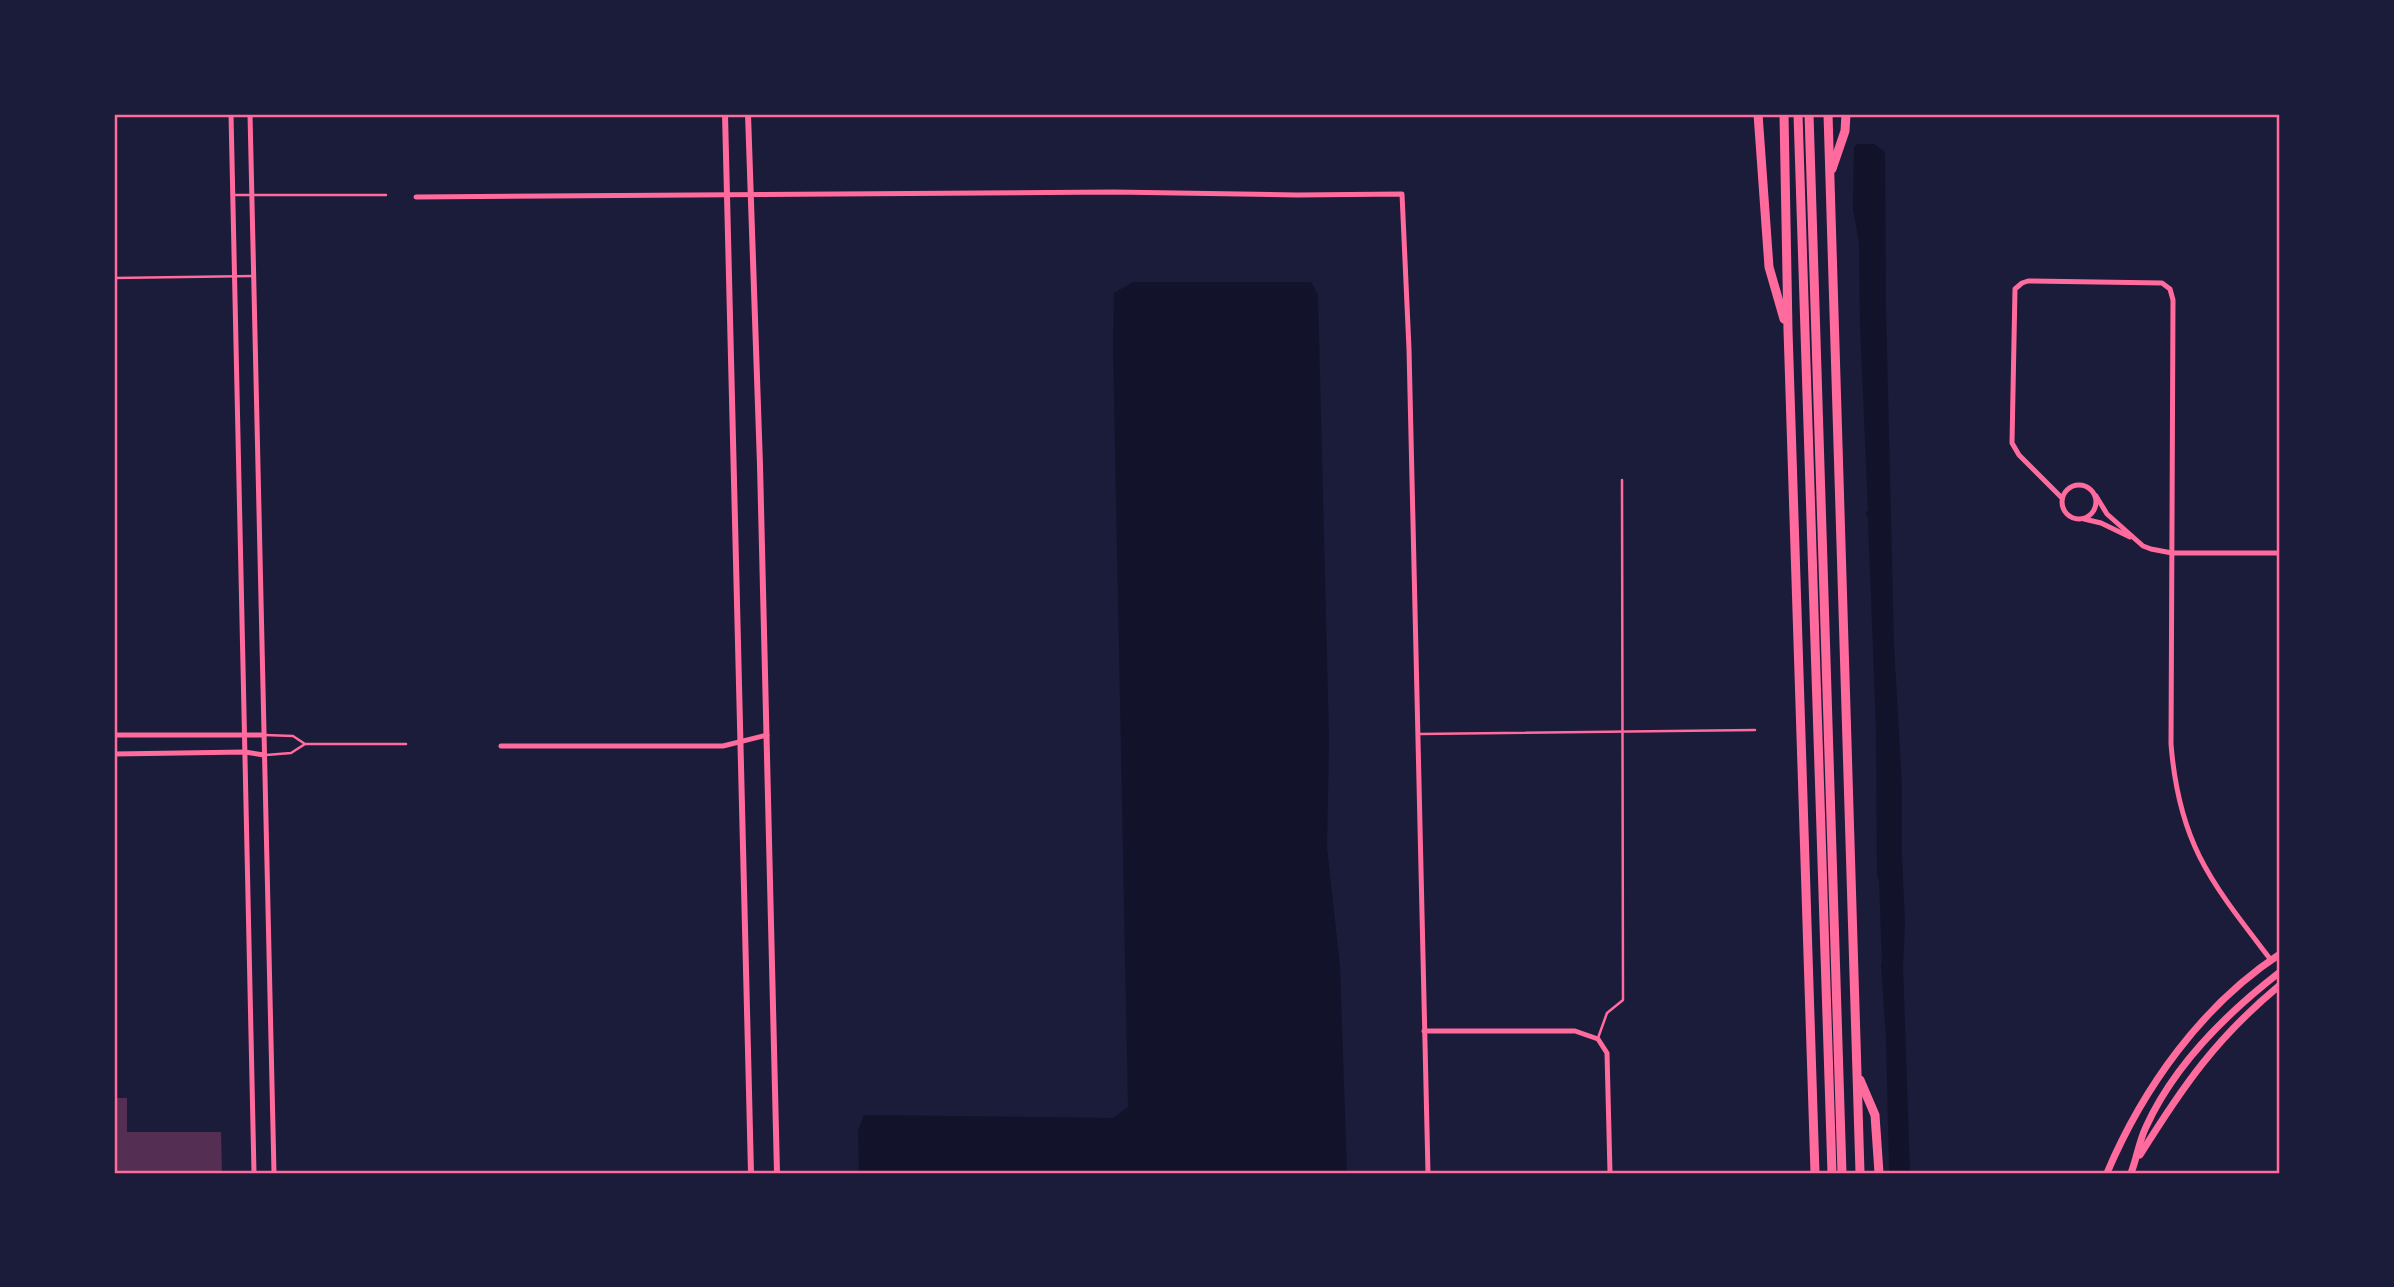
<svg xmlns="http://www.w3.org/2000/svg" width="2394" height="1287" viewBox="0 0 2394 1287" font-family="'Roboto Condensed',sans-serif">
<rect width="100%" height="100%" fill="#1b1b3a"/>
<g fill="#12122b">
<polygon points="1857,144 1874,144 1885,152 1886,309 1894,645 1902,788 1902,855 1905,924 1903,964 1910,1173 1890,1173 1889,1168 1886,1038 1881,965 1882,961 1879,881 1877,875 1876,731 1868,517 1866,516 1866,511 1868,511 1860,325 1859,243 1853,209 1854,147"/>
<polygon points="1133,282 1311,282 1318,295 1329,739 1327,848 1340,966 1347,1173 859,1173 858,1131 864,1115 1113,1118 1128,1107 1113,346 1114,293"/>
</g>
<polygon fill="#542f53" points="114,1098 127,1098 127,1132 221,1132 222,1173 114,1173"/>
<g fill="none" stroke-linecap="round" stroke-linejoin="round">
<g stroke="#ff6b9d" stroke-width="2.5">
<polyline points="232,195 386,195"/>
<polyline points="114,278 254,276"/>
<polyline points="1419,734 1755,730"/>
<polyline points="265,735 293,736 305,744"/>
<polyline points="266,755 291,753 305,744 406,744"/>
<polyline points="1598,1038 1607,1013 1623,1000 1622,480"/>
</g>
<g stroke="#ff6b9d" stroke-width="5">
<polyline points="231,114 254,1173"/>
<polyline points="250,114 274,1173"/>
<polyline points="416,197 1114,192 1297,195 1402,194 1409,349 1428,1173"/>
<circle cx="2079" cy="502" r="17"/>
<polyline points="2096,496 2107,514 2143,546 2151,549 2172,553 2280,553"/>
<path d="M 2062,498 L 2019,455 L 2012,443 L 2015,289 L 2022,283 L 2028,281 L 2162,283 L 2170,289 L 2173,300 L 2171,744 C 2179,845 2212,883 2271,960"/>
<polyline points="2084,519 2101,523 2130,537"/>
<polyline points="114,735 264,735"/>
<polyline points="501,746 723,746 767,735"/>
<polyline points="114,754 245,752 264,755"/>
<polyline points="1424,1031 1575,1031 1598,1039 1607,1053 1610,1173"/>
</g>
<g stroke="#ff6b9d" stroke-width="6">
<polyline points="725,114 751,1173"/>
<polyline points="748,114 760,465 777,1173"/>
</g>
<g stroke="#ff6b9d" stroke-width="7">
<path d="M 2140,1155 C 2183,1086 2216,1038 2280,985"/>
<path d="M 2107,1173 C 2143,1088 2202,1005 2280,954"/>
<path d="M 2131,1173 C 2137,1158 2139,1141 2146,1127 C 2174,1065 2227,1013 2280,972"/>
</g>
<g stroke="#ff6b9d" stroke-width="9">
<polyline points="1758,114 1769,267 1784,319"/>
<polyline points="1784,114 1788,330 1815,1173"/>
<polyline points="1798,114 1832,1173"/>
<polyline points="1809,114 1842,1173"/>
<polyline points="1828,114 1860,1173"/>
<polyline points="1832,169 1845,131 1846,114"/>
<polyline points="1860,1080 1875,1115 1879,1173"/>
</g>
</g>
<rect width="2394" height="1287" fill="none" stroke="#1b1b3a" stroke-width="231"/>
<rect x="116" y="116" width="2162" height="1056" fill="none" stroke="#ff6b9d" stroke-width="2.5"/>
</svg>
